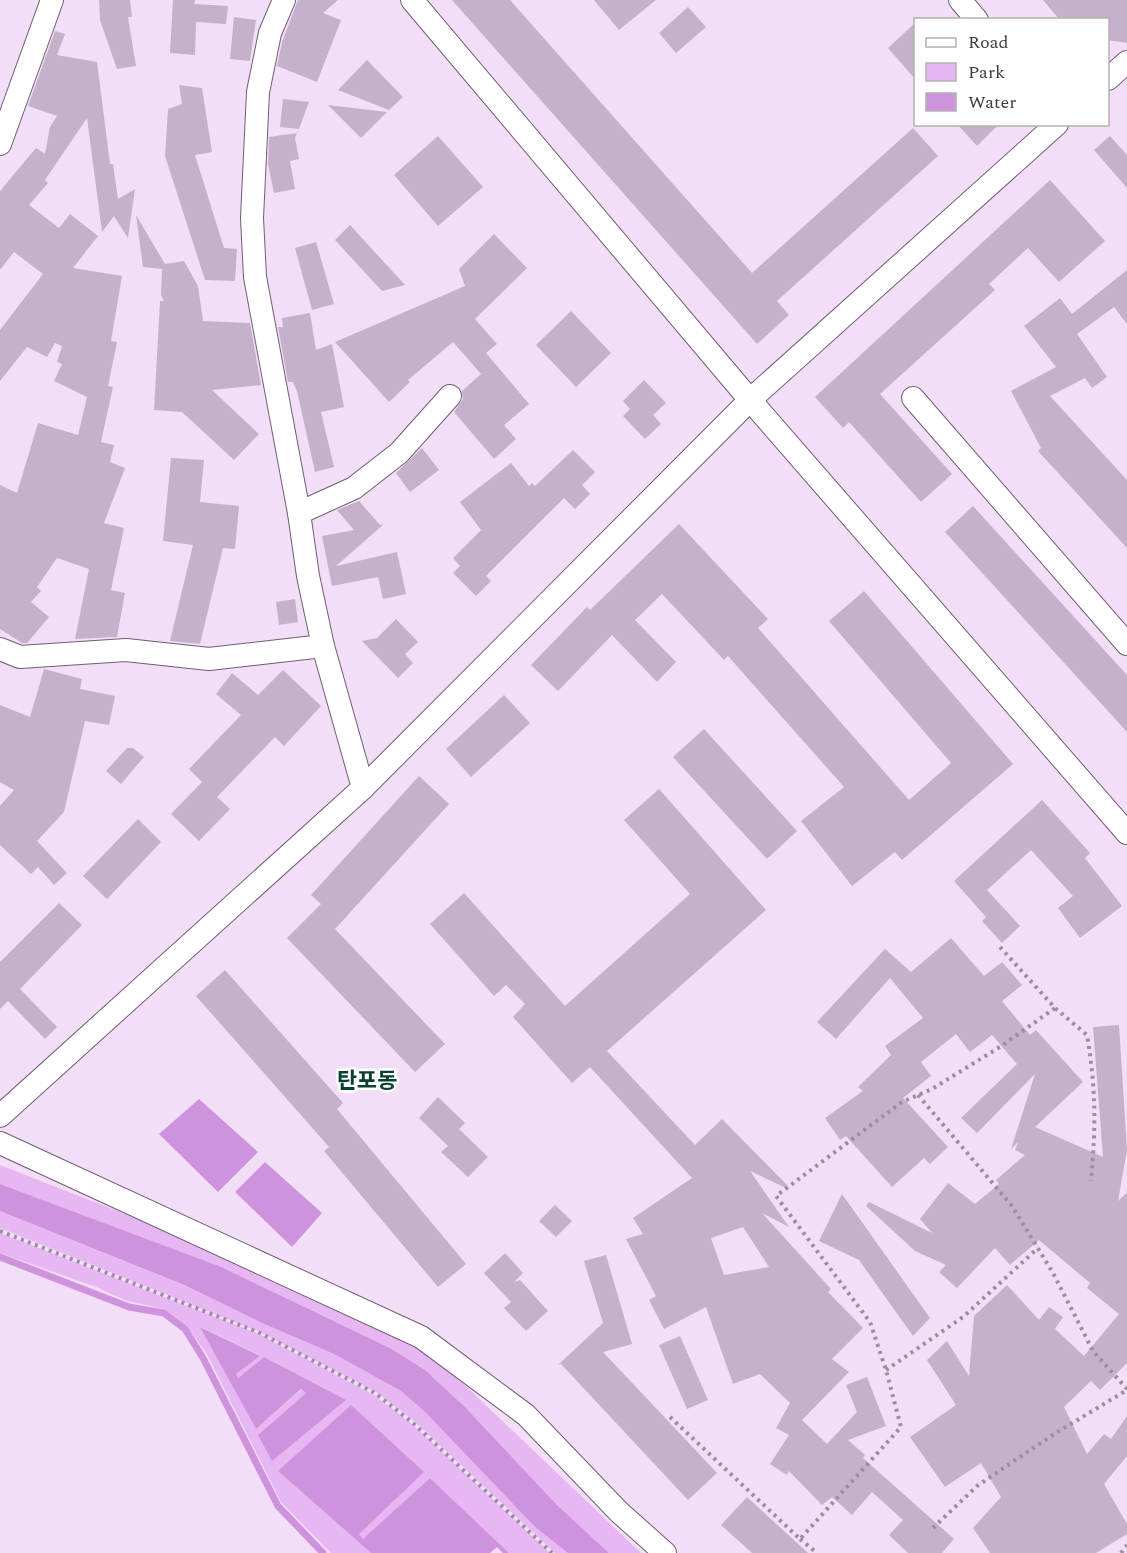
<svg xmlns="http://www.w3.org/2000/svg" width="1127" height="1553" viewBox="0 0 1127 1553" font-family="Spectral,'Noto Sans KR',serif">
<rect width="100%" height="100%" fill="#f2def7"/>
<g fill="#e7b7f3" fill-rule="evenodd">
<polygon points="0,1165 171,1232 432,1354 641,1553 609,1553 556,1504 466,1408 425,1370 390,1348 219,1266 0,1184"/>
<polygon points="0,1211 182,1284 262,1323 334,1354 401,1391 425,1412 535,1527 568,1553 555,1553 414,1421 376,1392 260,1332 0,1228"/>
<path d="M 0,1233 L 259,1334 L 374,1395 L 412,1424 L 550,1553 L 509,1553 L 430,1478 L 364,1539 L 278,1471 L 371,1553 L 331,1553 L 281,1502 L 207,1354 L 187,1326 L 165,1309 L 127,1301 L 96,1287 L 0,1253 ZM 201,1327 L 259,1355 L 235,1375 L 238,1378 L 264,1357 L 345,1400 L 258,1435 L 306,1393 L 302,1389 L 256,1429 Z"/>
</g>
<g fill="#cf93de">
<polygon points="199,1099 258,1152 218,1192 159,1134"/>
<polygon points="265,1162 322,1213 292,1247 235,1192"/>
<polygon points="0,1184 219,1266 390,1348 425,1370 466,1408 556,1504 609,1553 568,1553 535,1527 425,1412 401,1391 334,1354 262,1323 182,1284 0,1211"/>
<polygon points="200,1327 260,1356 236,1374 238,1378 264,1357 346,1400 272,1461 258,1435 306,1393 301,1389 256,1429"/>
<polygon points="351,1405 424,1472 359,1534 363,1539 430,1478 509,1553 503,1553 497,1547 490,1553 371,1553 278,1471"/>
</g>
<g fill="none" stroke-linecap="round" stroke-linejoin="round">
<polyline stroke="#cf93de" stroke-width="7" points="0,1257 129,1307 164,1313 185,1329 203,1358 278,1506 323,1553"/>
</g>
<g fill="#c5b2ca" fill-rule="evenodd">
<polygon points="99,0 130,0 132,17 128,17 136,66 117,69 100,20"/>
<polygon points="173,0 195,0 194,4 228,6 226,24 196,22 195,55 170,53"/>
<polygon points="298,0 338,0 323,13 341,20 317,82 277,66 282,42"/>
<polygon points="452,0 510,0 752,273 913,128 938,156 777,301 789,315 757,344"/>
<polygon points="594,0 656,0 619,30"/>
<polygon points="1043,0 1127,0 1127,43 1107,40 1107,20 1060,20"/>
<polygon points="688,7 706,27 676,53 659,33"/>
<polygon points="234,17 256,20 250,61 230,59"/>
<polygon points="915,23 915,79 888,48"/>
<polygon points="55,31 65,34 57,55 97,62 110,164 113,164 118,199 135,189 128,238 114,216 102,232 87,118 45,180 48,183 29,205 59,228 70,214 98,236 73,268 122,276 111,341 117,342 108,386 113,387 101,442 114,445 110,462 125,468 104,523 124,528 111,590 125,593 117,637 75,639 89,569 57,558 37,587 41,591 31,602 49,617 27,643 22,643 0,629 0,485 17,493 38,423 78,435 87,397 54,381 62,364 57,362 62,346 55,343 47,357 27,347 0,381 0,330 43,274 14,252 0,270 0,191 36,148 45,154 50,127 57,116 28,106"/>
<polygon points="367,60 403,97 389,110 338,90"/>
<polygon points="179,85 202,88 212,152 195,155 224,248 237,249 235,281 205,280 165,156 168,109 182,104"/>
<polygon points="283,99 309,102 299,129 280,127"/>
<polygon points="328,105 387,112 361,138"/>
<polygon points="957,124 999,124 977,146"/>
<polygon points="297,133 295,138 299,159 290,161 295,189 274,193 268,164 269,137"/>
<polygon points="438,136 483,187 438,226 394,175"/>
<polygon points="1110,136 1127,155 1127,188 1094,150"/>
<polygon points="1050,180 1105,241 1059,282 1028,248 989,284 995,290 880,394 952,474 921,502 849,422 843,428 815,397"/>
<polygon points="136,215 165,264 184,261 198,286 203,321 250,323 261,385 212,390 259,434 234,460 182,412 154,410 160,301 164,301 161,295 162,269 143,267"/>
<polygon points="350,225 405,285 382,291 335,240"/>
<polygon points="494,234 527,268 475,319 497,344 486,353 529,404 504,425 516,439 494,459 454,412 463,399 462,391 481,374 453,342 408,380 410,382 389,402 335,342 465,286 459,269"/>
<polygon points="316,242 334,304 312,310 295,248"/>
<polygon points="1127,270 1127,324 1114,307 1077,334 1107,377 1092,388 1085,378 1050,396 1127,480 1127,548 1038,451 1041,448 1011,391 1056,367 1024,326 1060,298 1072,314"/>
<polygon points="571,311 611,353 576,387 536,345"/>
<polygon points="310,313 316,350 332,344 344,407 321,412 334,467 315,472 297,391 293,382 288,382 278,327 283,327 282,318"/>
<polygon points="644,380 666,403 653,415 661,424 645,439 623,416 630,409 623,401"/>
<polygon points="422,448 439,470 410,492 396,473"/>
<polygon points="573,450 595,472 582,485 590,494 575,509 564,498 486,576 491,581 476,596 453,573 460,566 453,558 481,530 460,502 511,463 529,486 532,483 535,486"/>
<polygon points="171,458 204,460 200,502 239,506 235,549 223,548 200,644 170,641 193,545 163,541"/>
<polygon points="359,501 380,525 384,524 336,566 397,552 406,594 383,599 378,577 332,586 322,536 354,530 337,510"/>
<polygon points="973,506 1127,675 1127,732 945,532"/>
<polygon points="679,524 768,619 758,628 909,800 951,763 829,621 864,591 1013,764 902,860 895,852 852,886 801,821 844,787 728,656 724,660 662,594 635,620 676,662 657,682 612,635 558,691 531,665 587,607 590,610"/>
<polygon points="295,599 298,622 279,625 276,602"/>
<polygon points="396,619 418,642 405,654 413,663 398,678 362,641 377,638"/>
<polygon points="44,669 82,679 80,689 115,696 109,725 85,721 64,812 37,841 67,873 54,885 38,867 31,874 0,845 0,806 14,790 0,782 0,705 30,717"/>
<polygon points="283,670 321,706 284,746 275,737 217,797 230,809 199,841 171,814 202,782 189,769 241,715 216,694 232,673 258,695"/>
<polygon points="504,695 530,723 471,777 446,749"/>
<polygon points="704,729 797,831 767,859 673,757"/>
<polygon points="127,748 133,748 144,757 121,784 106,771"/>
<polygon points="419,776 449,804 335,929 445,1044 415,1072 287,938 321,904 311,895"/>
<path d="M 659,789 L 766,910 L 607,1051 L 695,1145 L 722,1119 L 788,1186 L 786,1188 L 750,1171 L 789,1227 L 762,1213 L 831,1289 L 828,1292 L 863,1328 L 832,1359 L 849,1372 L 802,1420 L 827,1444 L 857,1412 L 846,1385 L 867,1377 L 886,1426 L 848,1440 L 865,1455 L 863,1458 L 954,1539 L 942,1553 L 908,1553 L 889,1535 L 903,1520 L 872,1492 L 852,1515 L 832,1497 L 822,1505 L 789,1471 L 787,1475 L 770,1464 L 789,1435 L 776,1428 L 790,1403 L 760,1374 L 733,1384 L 706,1307 L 664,1329 L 649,1300 L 656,1296 L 626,1239 L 643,1234 L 633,1218 L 692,1178 L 590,1067 L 572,1083 L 513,1017 L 525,1004 L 506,985 L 494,996 L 430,924 L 464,893 L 565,1006 L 690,894 L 624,820 ZM 743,1227 L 769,1267 L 724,1275 L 711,1238 Z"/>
<polygon points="1042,800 1090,853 1085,858 1122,906 1080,938 1058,908 1073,896 1031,850 987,890 1020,926 1002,943 982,921 986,917 954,881"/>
<polygon points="138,819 161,842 107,899 83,876"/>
<polygon points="59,903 82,925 20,989 57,1027 45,1039 8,1001 0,1009 0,962"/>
<polygon points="951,938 984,976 1002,962 1022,985 1002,1001 1030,1035 1036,1030 1083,1082 1035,1127 1103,1157 1093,1027 1119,1025 1127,1150 1118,1201 1127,1193 1127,1363 1100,1390 1091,1381 1064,1407 1087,1454 1104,1434 1111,1439 1127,1416 1127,1456 1104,1484 1127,1524 1127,1534 1096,1553 990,1553 973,1528 1001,1497 981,1463 945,1487 910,1437 956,1405 927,1360 947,1341 969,1376 974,1316 1007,1285 1039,1320 1049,1307 1063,1317 1055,1329 1084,1356 1119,1314 1087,1288 1090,1283 1039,1240 1010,1265 995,1248 957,1288 939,1272 946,1265 915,1251 866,1206 869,1202 932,1233 920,1219 948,1183 975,1204 999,1184 996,1180 1025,1155 1015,1150 1018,1142 1011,1149 1035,1074 977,1133 961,1118 1017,1064 992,1035 970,1052 956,1034 921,1062 931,1076 903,1098 948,1147 930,1164 924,1158 892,1187 846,1136 840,1140 825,1118 863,1091 858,1087 891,1055 885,1046 923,1018 890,978 836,1039 817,1022 885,949 911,972"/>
<polygon points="225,970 343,1103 337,1109 466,1264 438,1287 324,1151 329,1147 196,996"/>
<polygon points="438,1097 465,1123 459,1129 488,1157 468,1177 441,1152 448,1146 419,1118"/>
<polygon points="842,1194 930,1318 913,1336 859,1260 819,1241"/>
<polygon points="555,1205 572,1221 556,1237 539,1221"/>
<polygon points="505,1253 523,1273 514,1282 520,1280 548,1311 526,1331 504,1308 511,1302 484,1273"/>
<polygon points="606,1255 632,1344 603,1352 717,1473 688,1500 561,1364 558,1365 603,1323 584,1261"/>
<polygon points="680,1336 708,1400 687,1409 659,1345"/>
<polygon points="747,1497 808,1553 752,1553 721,1525"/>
</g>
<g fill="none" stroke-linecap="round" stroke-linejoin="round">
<g stroke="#6f5e73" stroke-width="24">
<g id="minor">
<polyline points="284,0 270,33 258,92 252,218 255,277 299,513 308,576 323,646 363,788"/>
<polyline points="412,0 750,400 1127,833"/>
<polyline points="960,0 977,20"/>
<polyline points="1108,79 1127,62"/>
<polyline points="0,144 52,0"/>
<polyline points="913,398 1127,644"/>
<polyline points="299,513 354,488 399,453 450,396"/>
<polyline points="0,649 20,657 126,650 209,659 323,646"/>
<polyline points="0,1116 363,788 750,400 1057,124"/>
<polyline points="0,1143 421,1337 526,1415 619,1512 665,1553"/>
</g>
</g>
<g stroke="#9c8ea0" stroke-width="4" stroke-dasharray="3 4.5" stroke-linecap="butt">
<path d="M 1000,947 L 1055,1008 L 1087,1035 C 1096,1089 1096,1126 1091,1181"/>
<polyline points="918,1095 1012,1206 1053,1273 1093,1351 1127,1389"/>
<polyline points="0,1231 260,1333 375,1393 413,1423 552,1553"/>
<polyline points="886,1370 963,1317 1038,1248"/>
<polyline points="670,1417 800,1539 901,1427 886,1370 870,1322 776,1196 902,1102 932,1089 1003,1045 1055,1008"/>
<polyline points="933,1528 977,1486 1051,1436 1127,1390"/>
<polyline points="800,1539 817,1553"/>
<polyline points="1121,1553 1127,1545"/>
</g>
<use href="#minor" stroke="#fff" stroke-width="22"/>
</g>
<g text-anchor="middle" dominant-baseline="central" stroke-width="5" stroke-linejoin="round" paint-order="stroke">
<g font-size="22" font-weight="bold" fill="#0a4031" stroke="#fff">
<text x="367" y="1081">탄포동</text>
</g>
</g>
<rect x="914" y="18" width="195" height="108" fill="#ffffff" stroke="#b3b0b4" stroke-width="1.5"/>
<rect x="926" y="38" width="30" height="9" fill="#ffffff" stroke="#b3b0b4" stroke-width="1.5"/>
<text x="968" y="48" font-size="18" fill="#413943">Road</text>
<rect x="926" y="63" width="30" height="18" fill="#e7b7f3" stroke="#b3b0b4" stroke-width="1.5"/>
<text x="968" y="78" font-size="18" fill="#413943">Park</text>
<rect x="926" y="93" width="30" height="18" fill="#cf93de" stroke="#b3b0b4" stroke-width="1.5"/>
<text x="968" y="108" font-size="18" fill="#413943">Water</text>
</svg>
